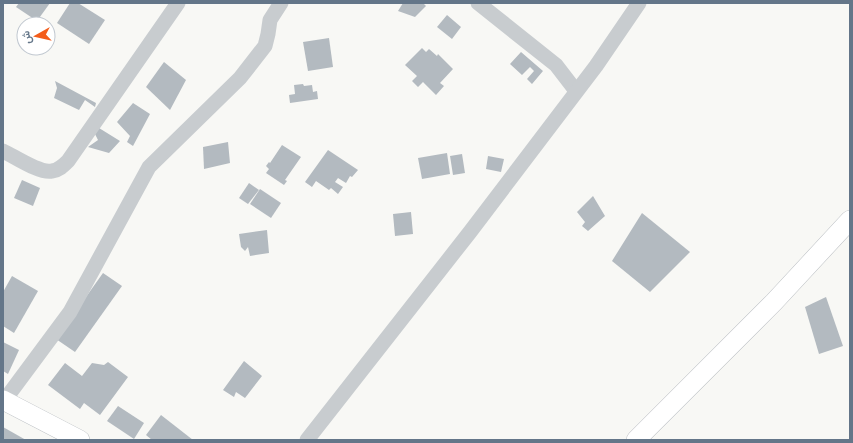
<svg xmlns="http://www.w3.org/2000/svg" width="853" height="443" viewBox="0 0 853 443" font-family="'Work Sans',Vazirmatn,sans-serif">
<rect width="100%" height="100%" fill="#f8f8f5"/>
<g fill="#b3bac0">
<polygon points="19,3 50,3 37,21 16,7"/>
<polygon points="70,3 78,3 105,20 89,44 57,23"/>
<polygon points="403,3 423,3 426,6 415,17 398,11"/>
<polygon points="447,15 461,27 452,39 437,27"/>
<polygon points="329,38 333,67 308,71 303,42"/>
<polygon points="422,48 426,52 429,49 437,56 438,54 453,69 440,83 444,86 436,95 423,82 418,87 412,81 417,76 405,65"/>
<polygon points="521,52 543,71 532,84 527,79 534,71 530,67 522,75 510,64"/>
<polygon points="164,62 186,80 170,110 146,87"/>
<polygon points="55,81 96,103 95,107 85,100 79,110 54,98 57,88"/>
<polygon points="303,84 304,86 312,85 313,92 317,91 318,99 290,103 289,95 295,94 294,85"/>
<polygon points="133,103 150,114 133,146 127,142 130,136 117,122"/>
<polygon points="99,128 120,141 109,153 88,147 98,140 95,134"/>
<polygon points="228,142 230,163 204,169 203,147"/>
<polygon points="282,145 301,157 285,180 287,181 284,185 266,173 269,169 266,166 269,162 270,163"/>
<polygon points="328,150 358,170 352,177 350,176 346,183 338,178 335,182 343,187 338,194 331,188 329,190 316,181 312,187 305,182"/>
<polygon points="447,153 450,174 422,179 418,158"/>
<polygon points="462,154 465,173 453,175 450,156"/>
<polygon points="488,156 504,159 501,172 486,169"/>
<polygon points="22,180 40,188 33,206 14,198"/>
<polygon points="249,183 259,190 248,204 239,198"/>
<polygon points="260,189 281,203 271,218 250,204"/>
<polygon points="593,196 605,216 588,231 582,226 585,222 577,212"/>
<polygon points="411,212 413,234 395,236 393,214"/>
<polygon points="642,213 690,252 650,292 612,261"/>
<polygon points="267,230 269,253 250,256 248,247 245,251 241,247 239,234"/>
<polygon points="103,273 122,286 75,352 56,339"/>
<polygon points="12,276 38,291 14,333 3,326 3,292"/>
<polygon points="826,297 843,346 819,354 805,307"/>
<polygon points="3,342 19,350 8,374 3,371"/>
<polygon points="244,361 262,376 245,398 236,392 234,397 223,390"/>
<polygon points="108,362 128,377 100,415 84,403 80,409 48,385 65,363 82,376 92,363 104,365"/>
<polygon points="118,406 144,423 134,439 107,421"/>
<polygon points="161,415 193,440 152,440 146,435"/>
<polygon points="3,427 26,440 3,440"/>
</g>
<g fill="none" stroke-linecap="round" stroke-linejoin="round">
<g stroke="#bbbfc3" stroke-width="20">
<g id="major">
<polyline points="3,400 80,440"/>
<polyline points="636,440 774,302 850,220"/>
</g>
</g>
<g stroke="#c8cccf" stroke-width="15">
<polyline points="478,3 556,65 576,91"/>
<path d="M 3,151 C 14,156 40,174 52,171 C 59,170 63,166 68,161 L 178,3"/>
<polyline points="4,401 70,312 149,167 240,78 265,46 268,34 270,20 281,3"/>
<polyline points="307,440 470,232 596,66 639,3"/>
</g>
<use href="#major" stroke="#fff" stroke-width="19"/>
</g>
<rect width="853" height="443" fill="none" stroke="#647689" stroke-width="8"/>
<g transform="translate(36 36) rotate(262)"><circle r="19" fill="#ffffff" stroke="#c1c8d0"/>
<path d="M0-3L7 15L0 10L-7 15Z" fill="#f35d1b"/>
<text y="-6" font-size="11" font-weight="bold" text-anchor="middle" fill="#647689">ش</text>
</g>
</svg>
